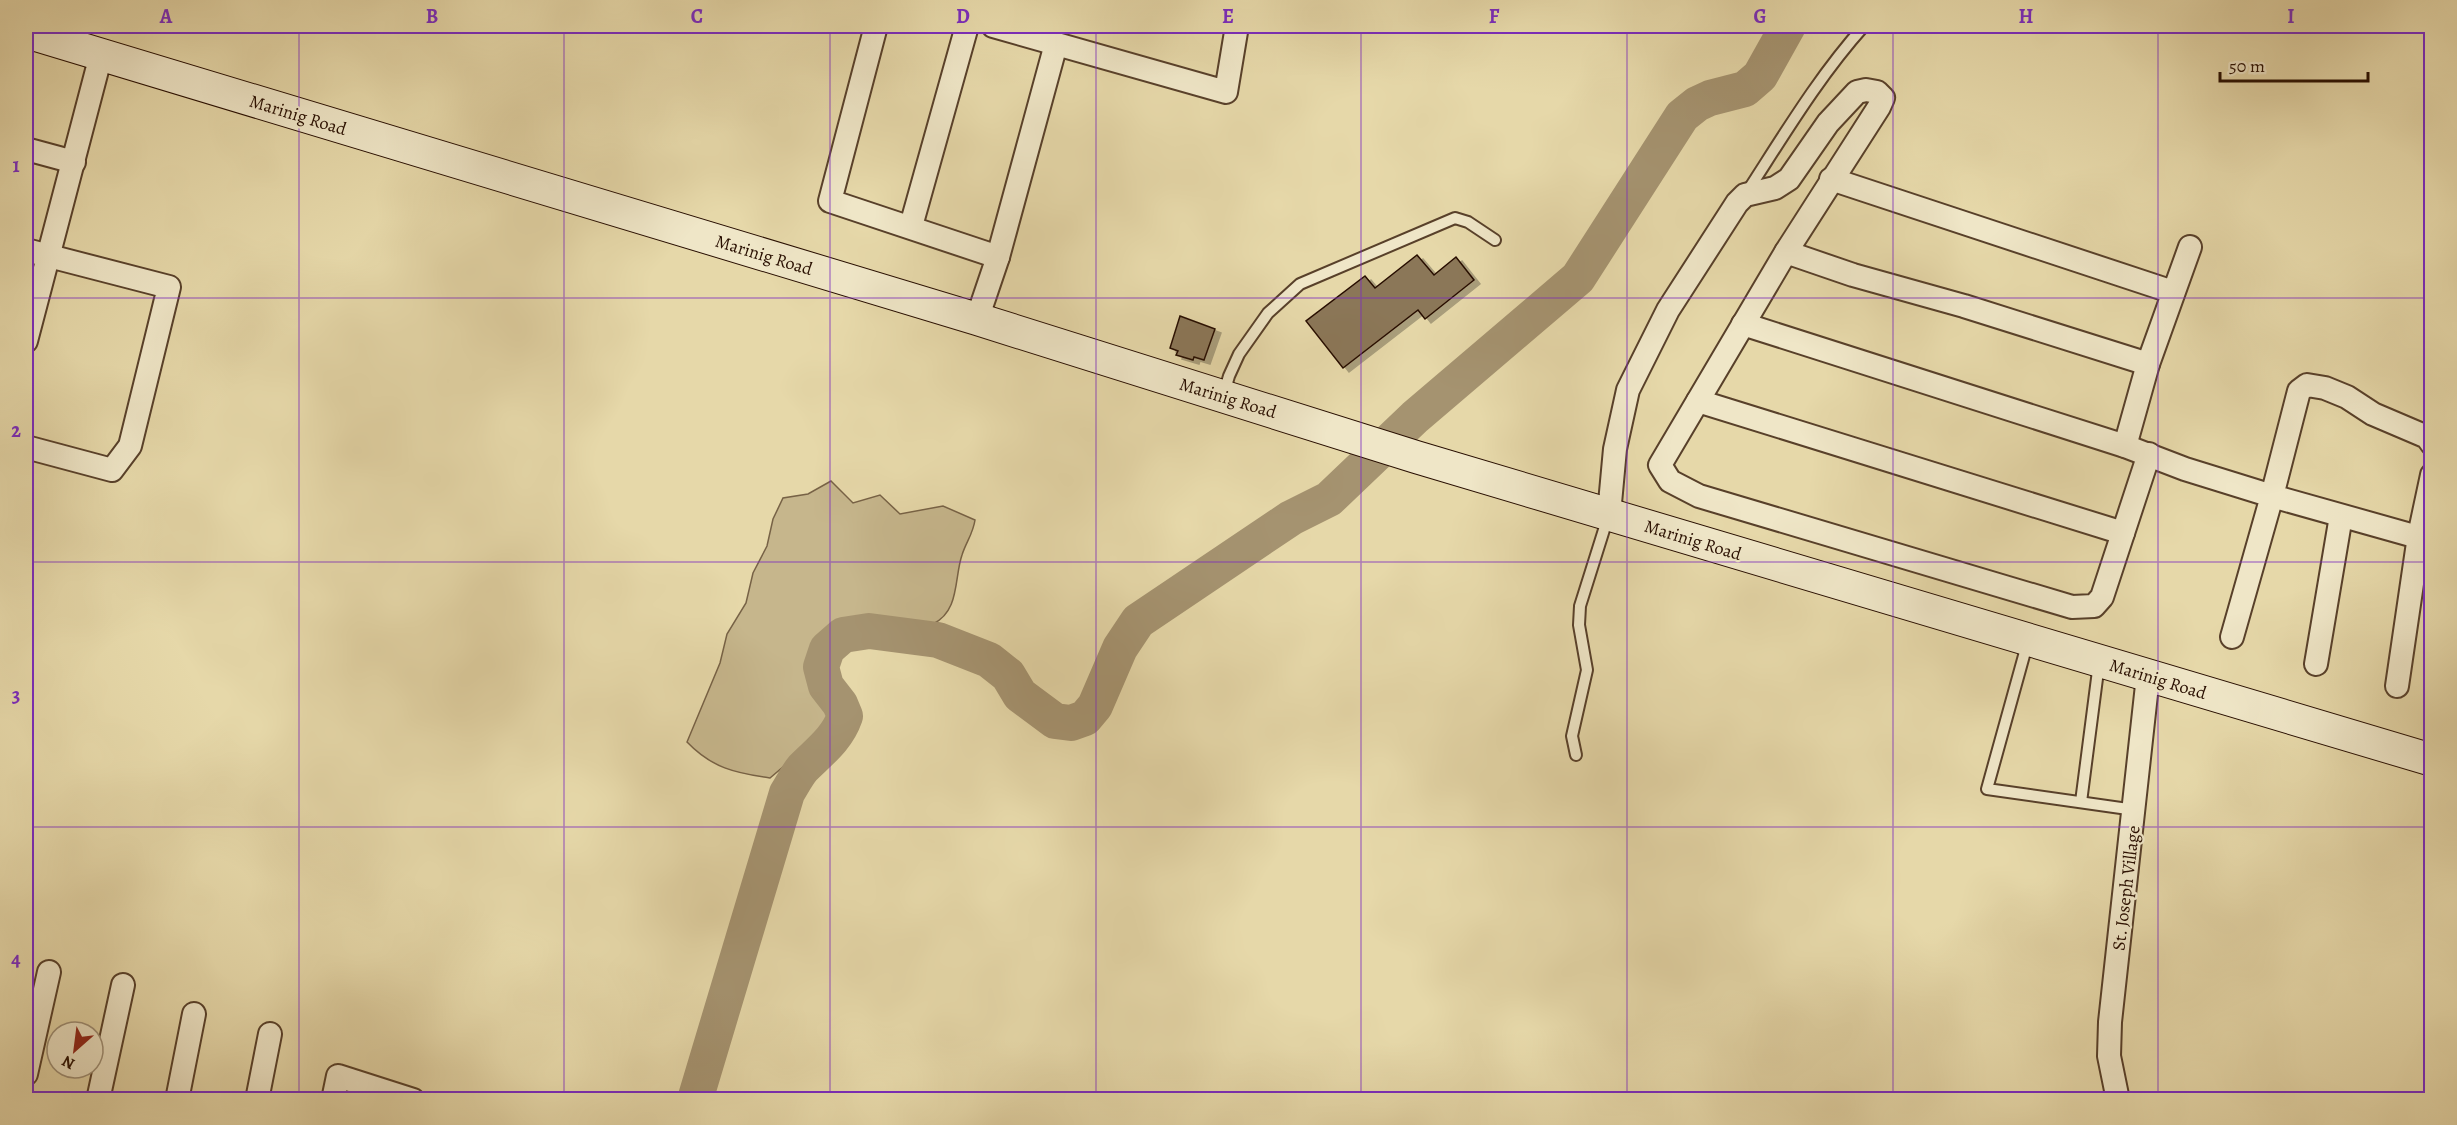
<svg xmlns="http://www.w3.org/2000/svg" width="2457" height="1125" viewBox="0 0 2457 1125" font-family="Alegreya,serif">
<defs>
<filter id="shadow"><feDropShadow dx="6" dy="4" stdDeviation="0" flood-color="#0004"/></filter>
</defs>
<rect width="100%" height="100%" fill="#e6d8a9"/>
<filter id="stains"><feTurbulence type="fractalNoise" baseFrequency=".00333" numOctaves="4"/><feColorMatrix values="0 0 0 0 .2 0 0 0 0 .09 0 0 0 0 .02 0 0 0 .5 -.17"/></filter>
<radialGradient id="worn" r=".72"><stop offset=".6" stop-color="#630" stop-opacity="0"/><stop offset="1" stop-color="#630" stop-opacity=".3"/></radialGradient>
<path fill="#c6b68c" stroke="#776246" stroke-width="1.5" d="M 831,481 L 853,503 L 880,495 L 900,514 L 943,506 L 975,520 C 973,534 966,542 962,555 C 954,578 960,611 933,624 C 920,631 885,618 870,616 C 864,615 858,618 852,620 C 825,630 811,641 805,670 L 830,715 L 831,726 L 770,778 C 735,773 712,768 687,742 L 720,663 L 727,634 L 746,603 L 753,573 L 767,546 L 773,519 L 783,498 L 808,494 Z"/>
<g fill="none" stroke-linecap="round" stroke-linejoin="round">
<path stroke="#a59370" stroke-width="36" d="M 695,1100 L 787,793 C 792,785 797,775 803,768 C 820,751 837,739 845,716 L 840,704 L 826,686 L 821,667 L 827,649 L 843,635 L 869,631 L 938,640 L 989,660 L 1008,675 L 1020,695 L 1055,721 L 1071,723 L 1085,718 L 1095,706 L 1120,648 L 1138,621 L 1291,518 L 1329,499 L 1415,417 L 1578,278 L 1682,116 L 1697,104 L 1710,98 L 1745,89 L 1760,76 L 1788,26"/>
</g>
<g fill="#8b7758" stroke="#280e00" stroke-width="1.5" filter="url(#shadow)">
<polygon points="1417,255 1434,275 1456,257 1474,280 1425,319 1418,310 1343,368 1306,321 1365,276 1375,288"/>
<polygon points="1180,316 1215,329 1204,360 1194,357 1193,360 1176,355 1178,351 1170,348"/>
</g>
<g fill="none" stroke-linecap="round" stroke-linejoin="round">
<g stroke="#58402a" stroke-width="14">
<g id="lane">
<path d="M 1747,192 C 1784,135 1819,76 1864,26"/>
<polyline points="1224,393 1229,376 1239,354 1268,313 1300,284 1455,218 1468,222 1495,240"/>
<polyline points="2028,641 1987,789 2135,810"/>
<polyline points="1576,755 1572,736 1587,670 1579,625 1580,606 1608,517"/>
<polyline points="2081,802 2099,663"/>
</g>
</g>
<g stroke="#58402a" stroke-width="26">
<g id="street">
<polyline points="876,26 830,201 998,257"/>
<polyline points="993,26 1226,92 1237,26"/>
<polyline points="26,149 74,162"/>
<polyline points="1831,179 2173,292"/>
<polyline points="911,226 967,26"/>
<polyline points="26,250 169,287 130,446 112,470 26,447"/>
<polyline points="1786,252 1853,275 1964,306 2148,364"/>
<polyline points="977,319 998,257 1056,44"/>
<polyline points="1743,324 2125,446 2185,469 2272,496 2232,637"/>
<polyline points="26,341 101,55"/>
<polyline points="1698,401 2123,533"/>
<polyline points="2432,444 2427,437 2373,414 2347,397 2325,388 2307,385 2299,391 2272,496 2432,541"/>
<polyline points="2125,446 2148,364 2190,247"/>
<polyline points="1609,514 1615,449 1628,390 1668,310 1737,203 1745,195 1775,188 1789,179 1828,123 1857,92 1866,90 1877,92 1883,98 1879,107 1786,252 1660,465 1670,481 1699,496 2072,607 2094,606 2102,597 2149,454"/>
<polyline points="2316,664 2341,516"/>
<polyline points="2397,686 2419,536 2432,475"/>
<polyline points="26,1074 49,972"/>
<polyline points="98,1100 123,985"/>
<polyline points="177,1100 194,1014"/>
<polyline points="257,1100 270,1034"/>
<polyline points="333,1100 338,1076 413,1100"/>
<polyline points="2118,1100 2109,1056 2110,1022 2148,676"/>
</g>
</g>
<g stroke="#280e00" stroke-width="34">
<polyline id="secondary" points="26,32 977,319 1416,457 2432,760"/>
</g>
<use href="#lane" stroke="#efe6c7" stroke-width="10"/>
<use href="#street" stroke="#efe6c7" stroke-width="22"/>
<use href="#secondary" stroke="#efe6c7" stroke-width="32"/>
</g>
<path fill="none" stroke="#7b2cbf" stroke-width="1.5" stroke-opacity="0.55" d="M 299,26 L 299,1100M 564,26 L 564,1100M 830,26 L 830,1100M 1096,26 L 1096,1100M 1361,26 L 1361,1100M 1627,26 L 1627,1100M 1893,26 L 1893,1100M 2158,26 L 2158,1100M 26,298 L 2432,298M 26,562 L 2432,562M 26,827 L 2432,827"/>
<g text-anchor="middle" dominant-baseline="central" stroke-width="4.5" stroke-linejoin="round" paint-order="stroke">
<g font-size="18" fill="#280e00" stroke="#efe6c7">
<text transform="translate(298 115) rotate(17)">Marinig Road</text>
<text transform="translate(764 255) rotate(17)">Marinig Road</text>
<text transform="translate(1228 398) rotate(17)">Marinig Road</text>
<text transform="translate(1693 540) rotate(17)">Marinig Road</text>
<text transform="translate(2158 679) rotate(17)">Marinig Road</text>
<text transform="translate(2126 888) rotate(-83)">St. Joseph Village</text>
</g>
</g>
<rect width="2457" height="1125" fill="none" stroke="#e6d8a9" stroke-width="66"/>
<g transform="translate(75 1050) rotate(208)"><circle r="28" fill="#efe6c7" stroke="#9f9077" stroke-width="1.5"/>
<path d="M0-4.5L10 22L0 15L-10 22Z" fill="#8f2418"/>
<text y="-9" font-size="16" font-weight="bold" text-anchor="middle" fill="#280e00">N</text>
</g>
<path d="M2220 72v9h148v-9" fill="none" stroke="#280e00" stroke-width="3"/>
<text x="2229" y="72" font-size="18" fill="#280e00" stroke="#efe6c7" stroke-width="4.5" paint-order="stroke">50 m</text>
<rect x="33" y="33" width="2391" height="1059" fill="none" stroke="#7b2cbf" stroke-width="2"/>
<g font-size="20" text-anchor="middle" font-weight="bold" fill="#7b2cbf">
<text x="166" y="23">A</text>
<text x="432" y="23">B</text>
<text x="697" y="23">C</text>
<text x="963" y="23">D</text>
<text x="1228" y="23">E</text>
<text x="1494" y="23">F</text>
<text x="1760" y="23">G</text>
<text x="2026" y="23">H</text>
<text x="2291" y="23">I</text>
<text x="16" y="172">1</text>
<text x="16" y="437">2</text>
<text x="16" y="702">3</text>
<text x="16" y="966">4</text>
</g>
<rect width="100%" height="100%" filter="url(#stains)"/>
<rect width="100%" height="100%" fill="url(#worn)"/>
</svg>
